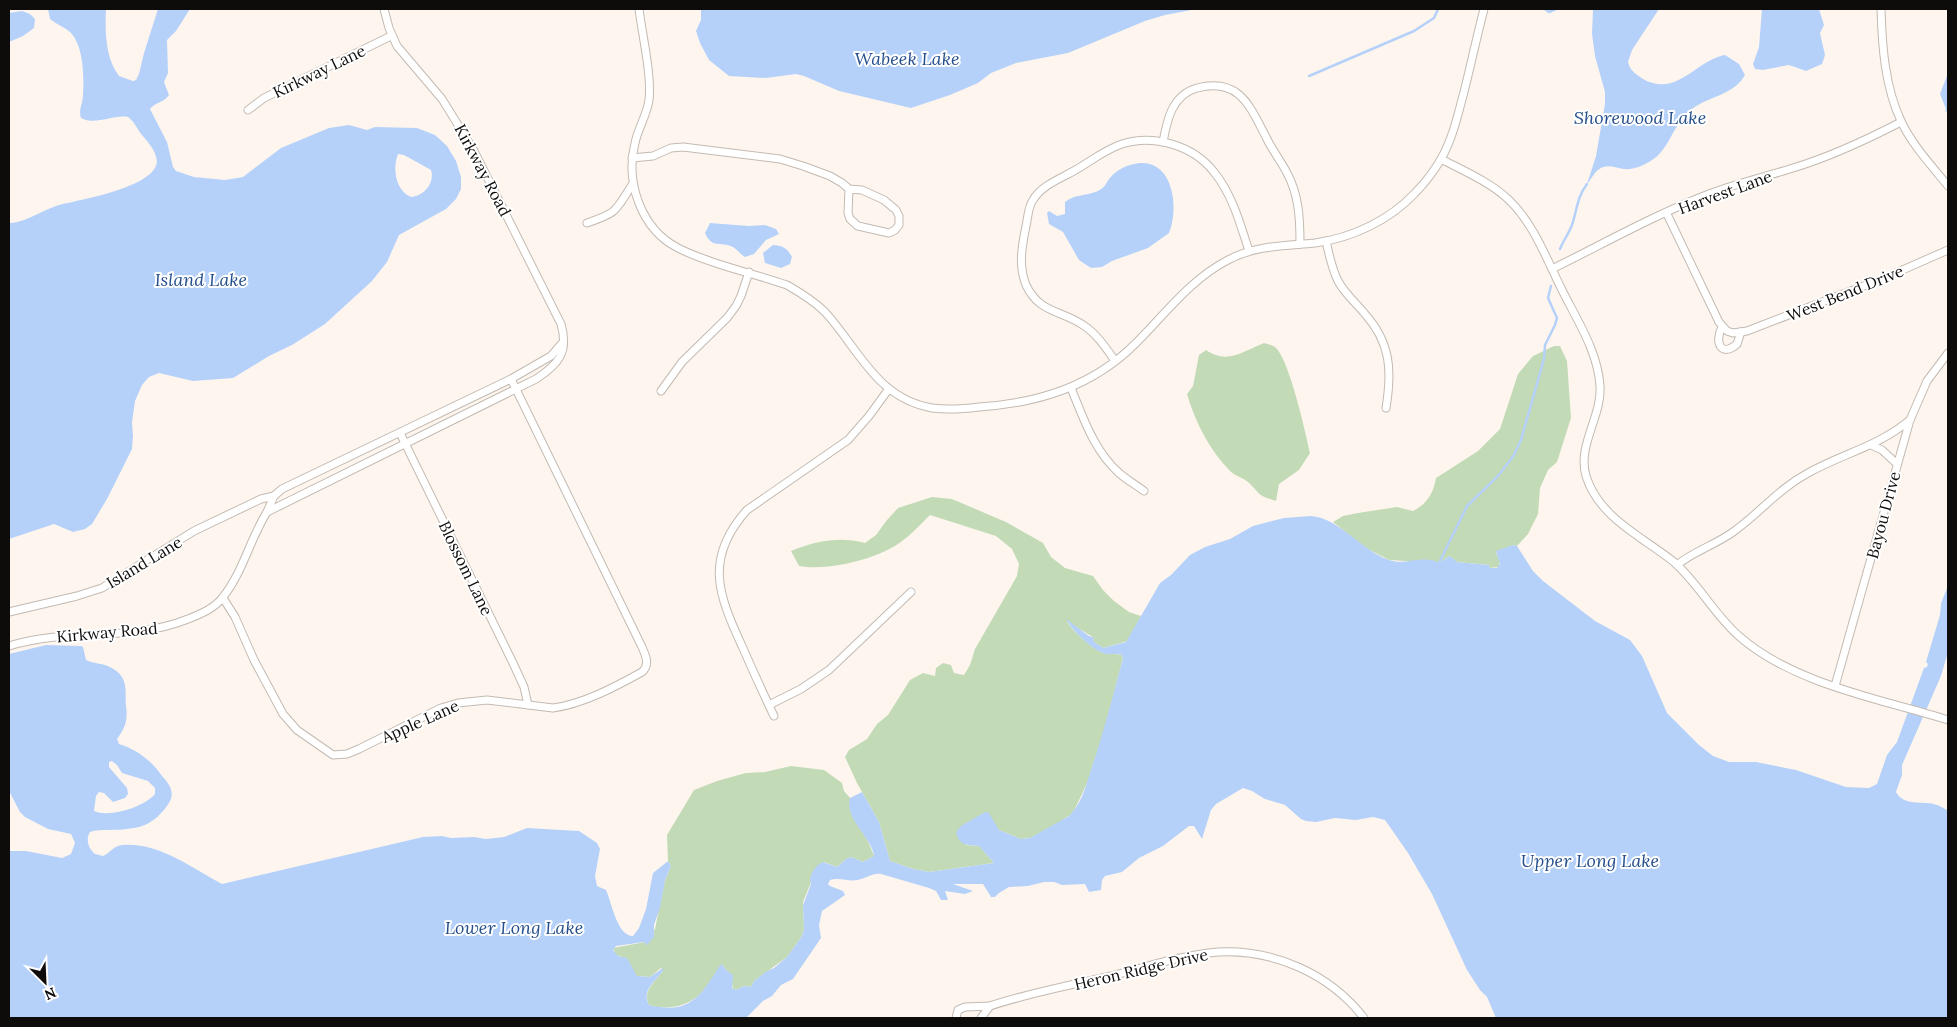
<svg xmlns="http://www.w3.org/2000/svg" width="1957" height="1027" viewBox="0 0 1957 1027" font-family="Lora,serif">
<rect width="100%" height="100%" fill="#fef6ee"/>
<g fill="#c3dab7">
<path d="M 1264,343 C 1267,344 1273,345 1275,347 C 1289,358 1306,434 1310,453 L 1299,470 L 1279,484 L 1276,501 C 1256,495 1261,494 1248,482 C 1243,478 1236,476 1231,472 C 1210,451 1195,422 1187,394 L 1193,386 L 1199,355 L 1206,350 C 1228,365 1243,351 1264,343 Z"/>
<path d="M 1554,346 L 1560,346 L 1567,361 L 1571,418 L 1557,462 L 1548,470 L 1540,488 L 1538,514 L 1528,534 L 1517,546 L 1513,545 L 1496,552 L 1500,561 L 1499,567 L 1490,568 L 1489,565 L 1457,562 L 1450,556 L 1439,563 L 1389,560 L 1366,548 L 1333,522 L 1343,516 L 1358,513 L 1397,507 L 1413,511 C 1427,504 1433,494 1436,478 L 1478,451 L 1500,429 L 1518,374 L 1533,356 Z"/>
<path d="M 932,497 L 952,499 L 1006,522 L 1029,535 L 1043,543 L 1051,557 L 1065,568 L 1093,576 L 1103,590 L 1114,601 L 1129,612 L 1141,616 L 1128,641 L 1103,648 L 1094,642 L 1093,637 L 1067,622 C 1076,634 1089,646 1103,653 C 1109,655 1116,653 1122,655 L 1123,658 L 1101,743 L 1094,761 L 1089,779 L 1073,813 L 1055,825 L 1030,838 L 1021,839 L 999,830 L 978,818 L 964,824 L 966,845 L 979,846 L 994,863 L 929,872 L 913,869 L 890,861 L 879,822 L 857,783 L 845,757 L 849,750 L 867,739 L 877,724 L 888,715 L 910,680 L 923,673 L 935,676 L 936,668 L 943,663 L 951,665 L 954,673 L 964,675 L 970,665 L 975,649 L 1017,576 L 1019,564 L 1012,549 L 996,536 L 930,515 C 920,525 910,536 898,544 C 874,560 827,571 799,566 L 791,551 C 815,541 840,536 865,543 L 876,535 L 887,520 L 898,508 Z"/>
<path d="M 791,766 L 824,770 L 842,783 L 844,791 L 850,798 L 850,810 L 868,841 L 874,856 L 863,862 C 845,854 850,857 837,867 L 824,862 L 818,865 L 803,902 L 804,929 L 802,936 L 787,957 L 754,981 L 751,987 L 744,986 L 736,990 L 733,989 L 730,973 L 726,970 L 723,965 C 717,972 714,978 709,985 C 694,1004 673,1012 649,1005 C 642,990 655,982 663,971 L 661,968 L 650,977 L 637,976 C 626,965 635,961 616,955 L 613,948 L 645,942 L 655,929 L 665,880 L 671,866 L 668,861 L 667,835 L 694,790 L 717,781 L 746,773 L 765,772 Z"/>
</g>
<g fill="#b5d1fa" fill-rule="evenodd">
<path d="M 48,9 L 106,9 C 105,30 105,58 119,76 L 133,81 L 136,80 L 139,74 L 144,53 L 158,9 L 190,9 L 176,31 L 167,40 L 168,73 L 164,82 L 169,95 C 164,103 155,102 150,109 L 167,142 L 173,167 L 176,171 L 194,177 L 225,180 L 243,177 L 281,148 L 329,128 L 349,125 L 367,130 L 375,127 L 417,128 L 435,135 L 447,146 L 456,161 L 461,177 L 461,189 L 456,199 L 446,209 L 399,235 L 387,262 L 372,281 L 325,324 L 292,345 L 269,356 L 233,378 L 193,381 L 159,373 L 149,377 L 142,385 L 135,401 L 132,422 L 133,436 L 132,449 L 107,499 L 92,524 L 85,529 L 73,532 L 54,524 L 9,539 L 9,223 C 25,224 49,205 68,203 C 89,198 147,187 156,166 C 160,155 148,142 142,135 C 137,129 134,121 128,117 C 113,114 96,126 81,118 C 78,110 83,103 83,95 C 84,77 84,46 70,32 C 64,27 56,24 50,19 ZM 398,154 L 404,155 L 431,170 C 435,183 424,196 411,197 C 396,191 392,169 398,154 Z"/>
<polygon points="701,9 1197,9 1165,15 1145,21 1068,53 1016,63 991,73 978,83 950,95 911,108 839,91 804,76 796,74 766,78 729,76 709,60 700,43 696,31 701,20"/>
<path d="M 1593,9 L 1659,9 L 1632,50 L 1628,62 C 1630,71 1636,74 1643,79 C 1677,98 1696,60 1725,55 L 1739,64 L 1745,75 C 1734,95 1709,96 1692,109 C 1671,125 1671,150 1649,162 C 1642,166 1633,170 1624,169 C 1614,168 1607,163 1598,170 C 1593,174 1591,180 1587,184 L 1596,156 L 1605,104 L 1605,92 L 1595,56 L 1592,34 Z"/>
<polygon points="1762,9 1819,9 1824,25 1820,33 1825,55 1822,64 1806,71 1789,65 1763,70 1755,69 1753,64 1759,47"/>
<polygon points="22,11 30,14 35,19 34,28 23,36 9,42 9,13"/>
<polygon points="1948,73 1948,110 1945,112 1946,109 1940,94"/>
<path d="M 1140,163 C 1174,161 1179,209 1169,233 L 1148,248 L 1112,261 L 1102,267 L 1091,268 L 1079,260 L 1063,232 L 1049,224 L 1047,213 L 1049,211 L 1057,216 L 1065,214 L 1065,202 C 1075,194 1087,196 1098,191 C 1104,188 1106,184 1109,179 C 1118,168 1127,165 1140,163 Z"/>
<path d="M 710,223 L 749,226 L 765,225 L 776,229 L 779,234 L 766,240 L 754,254 L 745,257 C 740,254 738,250 733,247 C 720,241 712,249 705,233 Z"/>
<path d="M 773,245 C 782,245 788,249 792,257 L 790,264 L 781,268 L 765,263 L 763,253 Z"/>
<path d="M 1311,516 C 1339,518 1361,550 1389,560 C 1406,566 1423,554 1439,563 L 1450,556 L 1457,562 L 1489,565 L 1490,568 L 1497,568 L 1500,564 L 1496,551 L 1513,545 L 1517,546 L 1533,571 L 1543,581 L 1595,621 L 1630,640 L 1642,656 L 1667,713 L 1699,745 L 1713,756 L 1729,762 L 1756,762 L 1796,770 L 1846,787 L 1869,788 L 1877,784 L 1887,755 L 1897,742 L 1924,668 L 1927,667 L 1928,664 L 1926,662 L 1940,615 L 1941,603 L 1948,586 L 1948,652 L 1941,676 L 1902,765 L 1902,775 L 1896,792 C 1904,807 1924,800 1937,805 C 1941,806 1944,809 1948,810 L 1948,1018 L 1496,1018 L 1487,997 L 1480,990 L 1467,970 L 1432,894 L 1408,853 L 1385,820 L 1373,817 L 1356,820 L 1335,818 L 1316,822 L 1306,821 L 1301,819 L 1285,805 L 1265,799 L 1252,791 L 1243,788 L 1216,804 L 1211,810 L 1202,839 L 1194,826 L 1189,826 L 1163,846 L 1139,858 L 1122,872 L 1105,876 L 1102,880 L 1101,890 L 1089,892 L 1085,884 L 1062,885 L 1054,882 L 1044,882 L 1028,886 L 1009,887 L 999,893 L 995,897 L 991,897 L 983,884 L 953,884 L 973,891 L 965,894 L 945,891 L 948,900 L 941,900 L 936,891 L 929,888 L 881,874 C 872,873 867,878 858,880 C 849,882 839,877 830,880 L 828,884 L 830,886 L 843,891 L 845,895 L 822,911 L 819,925 L 821,938 L 793,979 L 781,985 L 772,996 L 763,1001 L 746,1018 L 9,1018 L 9,851 L 26,851 L 62,858 L 71,854 L 75,843 L 71,834 L 48,829 L 25,817 L 20,812 L 9,791 L 9,654 L 46,645 L 81,646 L 83,647 L 86,660 C 94,664 104,663 112,668 C 129,678 125,690 126,706 C 127,712 127,718 125,725 C 123,730 120,735 117,739 L 119,744 C 136,749 152,761 162,776 C 171,786 176,794 167,806 C 150,829 135,829 109,830 C 102,830 96,830 90,832 C 85,840 89,849 95,854 L 103,856 C 110,853 113,846 122,845 C 159,842 192,868 222,884 L 423,837 L 442,836 L 451,838 L 474,837 L 486,839 L 504,837 L 527,828 L 579,831 L 597,843 L 600,849 L 595,876 L 597,886 L 606,890 C 612,903 617,936 633,936 L 639,928 L 646,909 L 653,873 L 668,861 L 671,866 L 665,880 L 660,908 L 654,925 L 654,937 L 647,945 L 644,942 L 616,946 L 613,950 L 618,956 L 627,958 L 637,976 L 650,977 L 663,968 L 663,971 C 655,982 641,990 649,1005 C 690,1015 701,996 720,965 L 722,964 L 726,970 L 733,975 L 732,988 L 736,990 L 744,986 L 751,987 L 754,981 L 767,971 L 774,968 L 787,957 L 802,936 L 804,929 L 803,905 L 811,884 C 808,876 815,865 823,862 L 837,867 C 850,857 845,854 863,862 L 874,856 C 872,837 844,819 850,798 L 862,792 L 879,822 L 890,861 L 913,869 L 929,872 L 994,863 L 979,846 C 968,845 959,846 956,832 L 961,826 L 985,812 L 989,813 L 999,830 L 1021,839 L 1030,838 L 1069,816 C 1084,801 1087,780 1094,761 C 1105,727 1114,692 1123,658 L 1122,655 C 1116,653 1112,655 1106,654 C 1095,652 1071,630 1066,619 L 1089,636 L 1093,637 L 1094,642 L 1103,648 L 1126,642 L 1160,583 L 1171,575 L 1190,555 L 1205,547 L 1230,539 L 1253,526 L 1284,518 ZM 112,761 L 117,765 L 122,773 L 148,781 L 155,788 L 155,794 C 144,807 110,818 94,811 L 96,796 L 99,792 L 104,793 L 113,802 L 125,798 L 128,794 L 127,788 L 109,767 L 109,762 Z"/>
</g>
<g fill="none" stroke-linecap="round" stroke-linejoin="round">
<g stroke="#b5d1fa" stroke-width="2.5">
<polyline points="1545,9 1549,12 1556,9"/>
<polyline points="1309,76 1414,31 1434,18 1438,9"/>
<path d="M 1560,249 C 1563,241 1569,233 1572,225 C 1577,210 1577,197 1587,184"/>
<polyline points="1439,563 1467,506 1498,476 1514,455 1521,440 1544,359 1545,345 1555,325 1557,318 1548,298 1551,286"/>
</g>
<g stroke="#c2bab3" stroke-width="9">
<g id="minor">
<path d="M 639,9 C 642,34 652,76 649,100 C 647,115 638,128 635,143 C 625,182 641,229 678,248 C 710,264 752,273 787,285 C 801,293 814,301 825,312 C 859,349 876,398 932,408 C 947,410 963,409 979,407 C 1039,403 1094,386 1137,342 C 1166,313 1191,279 1228,260 C 1256,245 1285,246 1315,243 C 1352,238 1390,220 1415,193 C 1425,183 1434,171 1441,159 C 1453,138 1458,114 1464,92 C 1471,64 1477,36 1484,9"/>
<path d="M 1881,9 C 1882,46 1885,87 1901,121 C 1912,145 1932,166 1948,186"/>
<polyline points="248,110 264,98 391,36"/>
<path d="M 1163,142 C 1167,120 1172,95 1197,88 C 1240,77 1250,107 1266,137 C 1272,150 1281,161 1287,173 C 1299,195 1300,219 1300,244"/>
<polyline points="632,158 653,156 671,148 683,147 780,159 803,166 830,176 842,183 849,189 862,190 884,200 896,210 899,216 899,225 895,230 889,233 858,226 850,219 848,213 849,189"/>
<path d="M 1441,159 C 1464,171 1490,182 1509,200 C 1534,224 1547,260 1562,290 C 1577,320 1598,352 1600,386 C 1602,417 1577,445 1586,476 C 1599,518 1643,537 1674,562 C 1699,584 1715,616 1740,637 C 1794,684 1881,699 1948,720"/>
<polyline points="1667,214 1719,322 1727,331 1733,333 1747,331 1882,279 1948,250"/>
<path d="M 587,223 C 619,212 615,211 632,185"/>
<path d="M 1326,241 C 1329,255 1332,269 1338,281 C 1345,294 1356,303 1365,314 C 1391,343 1392,371 1386,408"/>
<path d="M 1552,269 C 1603,244 1656,214 1709,194 C 1737,183 1765,177 1793,168 C 1830,157 1866,140 1901,122"/>
<path d="M 1722,327 C 1714,342 1721,358 1737,344 L 1741,332"/>
<path d="M 1115,361 C 1106,348 1097,334 1083,325 C 1061,310 1039,313 1026,285 C 1018,265 1022,246 1026,226 C 1028,217 1028,207 1033,200 C 1043,183 1066,177 1082,166 C 1095,158 1107,149 1122,144 C 1153,134 1193,145 1214,172 C 1232,194 1240,223 1249,251"/>
<path d="M 1071,388 C 1083,417 1094,451 1119,473 C 1127,480 1136,485 1144,491"/>
<polyline points="661,391 682,362 727,318 736,306 741,296 749,272"/>
<polyline points="400,433 512,661 524,687 528,705"/>
<polyline points="1871,445 1882,450 1897,464"/>
<path d="M 267,512 L 536,379 C 559,364 569,352 561,324 L 473,149 L 442,99 L 397,46 L 389,28 L 384,9"/>
<path d="M 1677,565 C 1694,551 1715,545 1733,532 C 1760,513 1778,489 1808,473 C 1844,453 1877,447 1910,420"/>
<path d="M 223,598 L 235,617 L 254,660 L 283,714 L 297,730 L 333,755 L 347,754 L 359,749 L 441,708 L 458,703 L 487,700 L 553,708 C 583,704 615,687 642,672 C 650,665 646,656 642,647 L 511,379"/>
<polyline points="9,612 77,596 102,588 194,531 261,499 274,496"/>
<path d="M 9,646 C 69,627 128,643 188,619 C 201,614 215,608 223,597 C 243,572 250,539 267,512 L 274,496 L 282,489 L 511,379 L 551,356 L 563,342"/>
<polyline points="1835,686 1910,420 1927,381 1948,353"/>
<polyline points="769,705 801,689 829,670 911,592"/>
<path d="M 774,716 C 763,693 752,669 742,646 C 718,594 704,558 747,510 L 848,440 L 869,416 L 888,390"/>
<path d="M 990,1006 C 1029,993 1071,985 1111,976 C 1146,967 1182,955 1218,952 C 1274,949 1330,974 1364,1018"/>
<polyline points="956,1018 958,1010 965,1007 990,1006 981,1018"/>
</g>
</g>
<use href="#minor" stroke="#fff" stroke-width="7"/>
</g>
<g text-anchor="middle" dominant-baseline="central" stroke-width="4" stroke-linejoin="round" paint-order="stroke">
<g font-size="16" fill="#0e0c0a" stroke="#fff">
<text transform="translate(319 71) rotate(-26)">Kirkway Lane</text>
<text transform="translate(483 170) rotate(62)">Kirkway Road</text>
<text transform="translate(1725 192) rotate(-20)">Harvest Lane</text>
<text transform="translate(1845 293) rotate(-22)">West Bend Drive</text>
<text transform="translate(1883 515) rotate(-75)">Bayou Drive</text>
<text transform="translate(144 562) rotate(-31)">Island Lane</text>
<text transform="translate(466 568) rotate(64)">Blossom Lane</text>
<text transform="translate(107 632) rotate(-5)">Kirkway Road</text>
<text transform="translate(420 721) rotate(-24)">Apple Lane</text>
<text transform="translate(1141 969) rotate(-13)">Heron Ridge Drive</text>
</g>
<g font-size="18" font-style="italic" fill="#254f8c" stroke="#fff">
<text x="907" y="58">Wabeek Lake</text>
<text x="1640" y="117">Shorewood Lake</text>
<text x="201" y="279">Island Lake</text>
<text x="1590" y="860">Upper Long Lake</text>
<text x="514" y="927">Lower Long Lake</text>
</g>
</g>
<rect width="1957" height="1027" fill="none" stroke="#0e0c0a" stroke-width="20"/>
<g transform="translate(45 982) rotate(156)" stroke="#ffffff" stroke-width="4" paint-order="stroke">
<path d="M0-4L9 19L0 12L-9 19Z" fill="#0e0c0a"/>
<text y="-8" font-size="14" font-weight="bold" text-anchor="middle" fill="#0e0c0a">N</text>
</g>
</svg>
